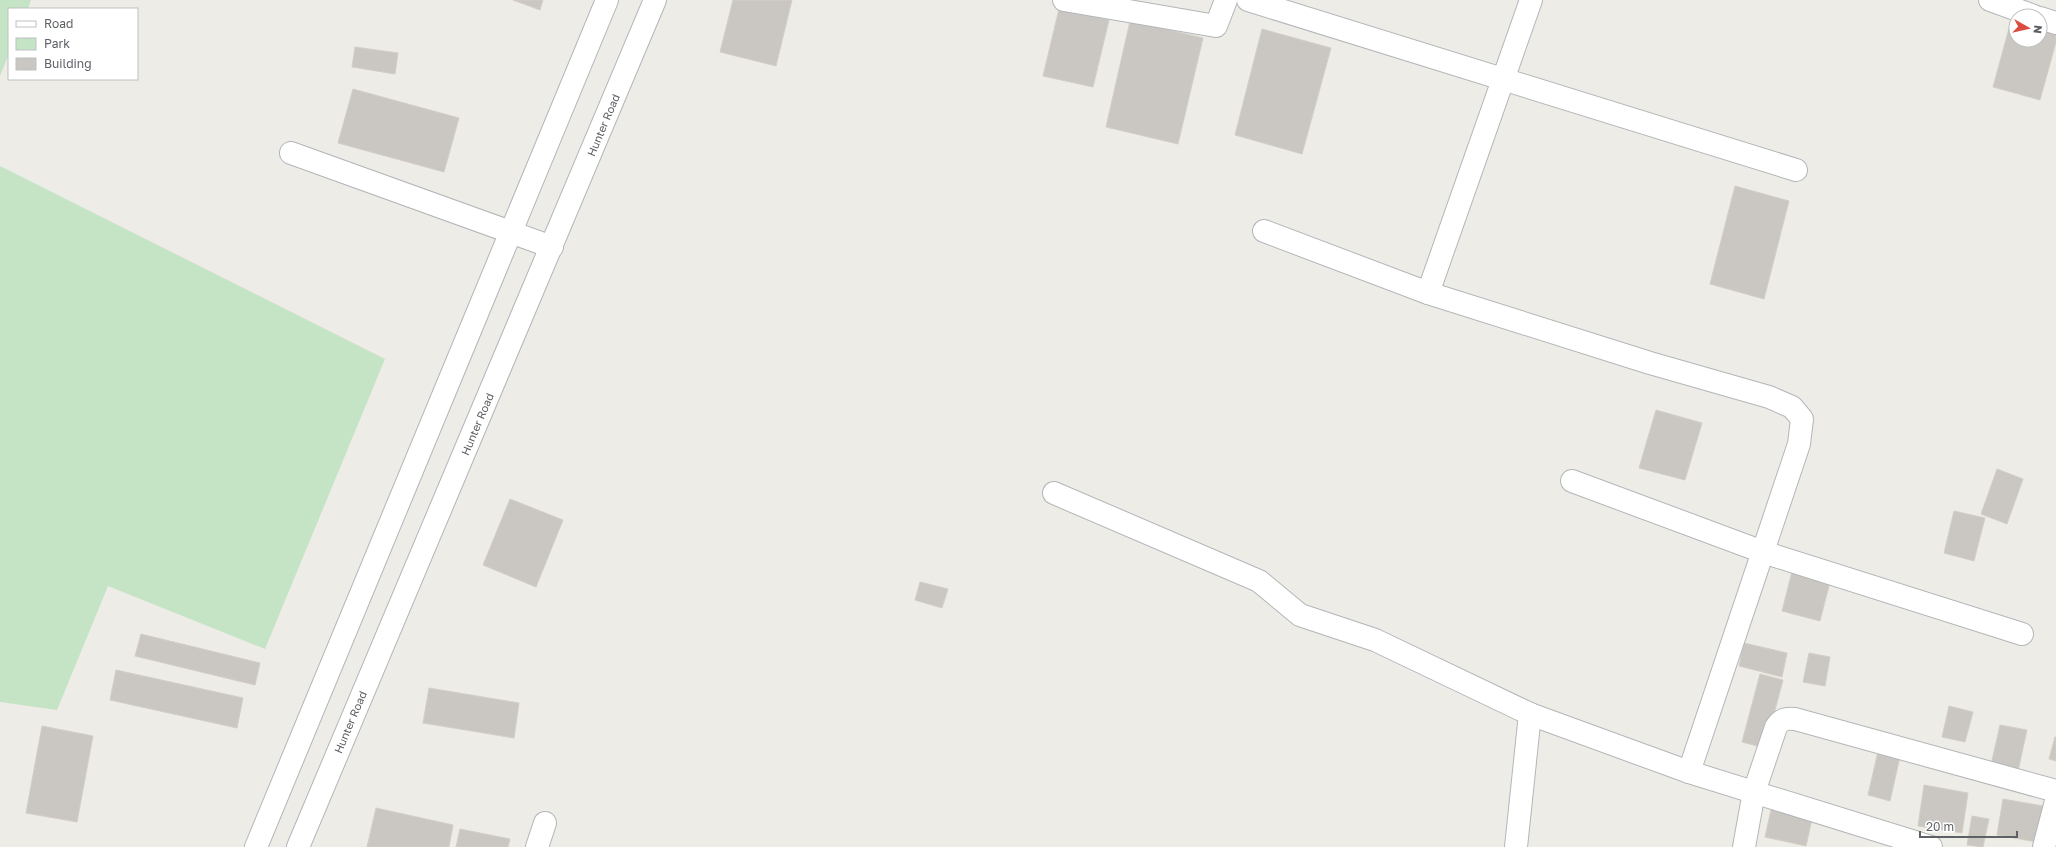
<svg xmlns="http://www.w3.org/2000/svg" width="2056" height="847" viewBox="0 0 2056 847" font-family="'Golos Text',sans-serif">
<rect width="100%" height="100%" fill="#eeece6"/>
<g fill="#c5e4c5">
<polygon points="0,0 31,0 28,9 9,9 9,54 0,76"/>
<polygon points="0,166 385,359 265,649 108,586 57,710 0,702"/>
</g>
<g fill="#cac7c2" stroke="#d3cec5">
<polygon points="513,0 543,0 540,10"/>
<polygon points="733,0 792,0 776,66 720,52"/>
<polygon points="1059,9 1109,20 1093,87 1043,76"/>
<polygon points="1130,21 1203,38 1178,144 1106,127"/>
<polygon points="2011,21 2016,22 2016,40 2040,40 2040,29 2056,33 2056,42 2040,100 1993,87"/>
<polygon points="1262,29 1331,48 1302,154 1235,135"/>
<polygon points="355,47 398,53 395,74 352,67"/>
<polygon points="353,89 459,118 444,172 338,143"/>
<polygon points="1735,186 1789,201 1764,299 1710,284"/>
<polygon points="1656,410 1702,423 1685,480 1639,468"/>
<polygon points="1997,469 2023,479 2007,524 1981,514"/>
<polygon points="510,499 563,520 536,587 483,565"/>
<polygon points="1954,511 1985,518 1974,561 1944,553"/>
<polygon points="1795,560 1833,570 1820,621 1782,611"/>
<polygon points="920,582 948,589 942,608 915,600"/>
<polygon points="141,634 260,663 255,685 135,656"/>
<polygon points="1744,643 1787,653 1782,677 1739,666"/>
<polygon points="1809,653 1830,657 1825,686 1803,682"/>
<polygon points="116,670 243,698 237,728 110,700"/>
<polygon points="1760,674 1783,680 1765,748 1742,742"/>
<polygon points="429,688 519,703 514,738 423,723"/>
<polygon points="1949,706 1973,712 1965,742 1942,737"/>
<polygon points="2000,725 2027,730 2018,771 1991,765"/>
<polygon points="42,726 93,736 77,822 26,813"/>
<polygon points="1882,734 1904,739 1890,801 1868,795"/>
<polygon points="2055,737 2056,737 2056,761 2049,759"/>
<polygon points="1924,785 1968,793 1962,833 1918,826"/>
<polygon points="2003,799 2043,806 2037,842 1997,835"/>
<polygon points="1773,801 1814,810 1806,846 1765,837"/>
<polygon points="376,808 453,825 449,847 367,847"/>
<polygon points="1972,816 1989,819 1983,847 1967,845"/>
<polygon points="460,829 510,839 508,847 456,847"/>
</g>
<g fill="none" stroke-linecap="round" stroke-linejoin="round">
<g stroke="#b3b6b9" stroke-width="24">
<g id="street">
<polyline points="1064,0 1216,26 1226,0"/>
<polyline points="1248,0 1796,170"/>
<polyline points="1531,0 1428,293 1650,363 1769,397 1792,407 1802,419 1799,444 1689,772"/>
<polyline points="1990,0 2034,16"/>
<polyline points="2040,18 2056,23"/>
<polyline points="291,153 552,247"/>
<polyline points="1264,231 1428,293"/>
<polyline points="1572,481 1763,552 2022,634"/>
<polyline points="1054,493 1259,581 1300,615 1375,640 1530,714 1689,772 1931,847"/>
<polyline points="537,847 545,823"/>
<polyline points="1516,847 1530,714"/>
<path d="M 1744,847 L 1754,792 L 1776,727 C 1781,719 1786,718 1795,719 L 2056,791"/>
<polyline points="2044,847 2056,801"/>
</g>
</g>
<g stroke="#b2b5b9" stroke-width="24">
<g id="secondary">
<polyline points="256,847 607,0"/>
<polyline points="298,847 655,0"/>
</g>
</g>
<use href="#street" stroke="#fff" stroke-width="22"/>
<use href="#secondary" stroke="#fff" stroke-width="22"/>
</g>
<g text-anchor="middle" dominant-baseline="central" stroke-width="3" stroke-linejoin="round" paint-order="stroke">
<g font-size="11" fill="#5d6165" stroke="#fff">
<text transform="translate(603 125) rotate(-67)">Hunter Road</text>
<text transform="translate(477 424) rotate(-67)">Hunter Road</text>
<text transform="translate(350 722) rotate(-67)">Hunter Road</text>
</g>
</g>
<rect x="8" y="8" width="130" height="72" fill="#ffffff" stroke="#bec0c1"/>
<rect x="16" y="21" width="20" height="6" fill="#ffffff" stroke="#bec0c1"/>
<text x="44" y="28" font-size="12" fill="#5d6165">Road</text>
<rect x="16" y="38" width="20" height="12" fill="#c5e4c5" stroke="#bec0c1"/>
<text x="44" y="48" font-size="12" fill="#5d6165">Park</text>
<rect x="16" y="58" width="20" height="12" fill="#cac7c2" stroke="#bec0c1"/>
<text x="44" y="68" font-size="12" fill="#5d6165">Building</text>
<g transform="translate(2028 28) rotate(98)"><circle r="19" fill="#ffffff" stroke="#bec0c1"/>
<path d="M0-3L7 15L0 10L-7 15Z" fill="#db4b3f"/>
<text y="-6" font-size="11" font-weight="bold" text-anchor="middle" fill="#5d6165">N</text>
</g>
<path d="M1920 831v6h97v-6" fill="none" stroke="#5d6165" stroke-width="2"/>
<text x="1926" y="831" font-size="12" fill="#5d6165" stroke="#ffffff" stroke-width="3" paint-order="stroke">20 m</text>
</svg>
